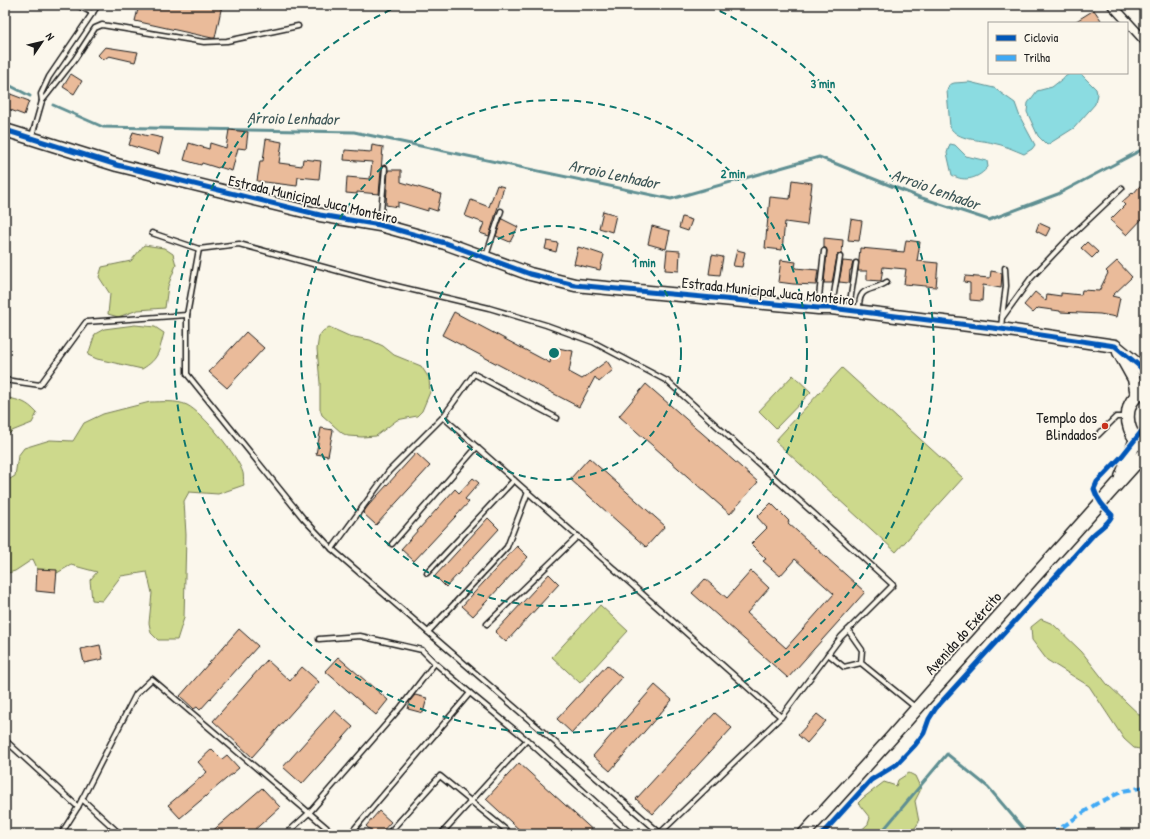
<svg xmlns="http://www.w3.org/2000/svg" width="1150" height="839" viewBox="0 0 1150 839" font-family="'Patrick Hand',sans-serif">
<rect width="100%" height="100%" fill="#fbf7ec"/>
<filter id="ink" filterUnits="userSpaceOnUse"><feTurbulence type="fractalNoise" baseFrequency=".025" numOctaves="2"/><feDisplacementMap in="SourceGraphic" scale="8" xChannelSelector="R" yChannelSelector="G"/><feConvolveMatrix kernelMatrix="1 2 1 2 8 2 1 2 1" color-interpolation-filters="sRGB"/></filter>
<g filter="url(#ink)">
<g fill="#cdd98c" stroke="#747a54">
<polygon points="144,245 164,248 173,254 176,265 168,286 165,308 138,310 118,317 108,314 110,294 99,277 102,267 131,261"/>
<path d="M 135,325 L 155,327 L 164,333 C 159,351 159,359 142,369 L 97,359 L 88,355 L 95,334 L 104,329 Z"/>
<polygon points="329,327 349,336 370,340 383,346 394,355 421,366 429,378 430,392 422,411 417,416 397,420 376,436 362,437 348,436 342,433 322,415 320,409 320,383 317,349 319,336 323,331"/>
<polygon points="842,368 963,478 896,552 775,441"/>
<polygon points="793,375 811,392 776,428 759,411"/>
<path d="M 5,397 C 21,401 26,401 37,413 L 32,423 L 12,431 L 5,438 Z"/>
<path d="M 150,402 C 162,402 176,400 187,405 C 203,413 238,456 243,473 C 244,477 243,482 244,485 L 218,494 L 189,492 L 184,501 L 186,535 L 184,618 L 177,640 L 158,640 L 151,633 L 149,623 L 152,593 L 147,572 L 121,576 L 102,601 L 92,600 L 90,580 L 97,572 L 71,565 L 43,581 L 37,588 L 37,568 L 33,559 L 15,571 L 5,574 L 5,482 L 15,476 L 18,456 L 24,448 L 50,440 L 73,441 L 84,423 L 103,414 Z"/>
<polygon points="600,605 628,631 580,683 552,657"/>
<polygon points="1041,619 1053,624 1082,652 1107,684 1145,720 1145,750 1134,748 1124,739 1089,686 1047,660 1032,640 1031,627"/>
<polygon points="909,773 915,776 921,789 915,801 919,822 915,828 906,834 857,834 868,824 870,818 858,803 863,798 884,782 896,786 898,780"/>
</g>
<g fill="#8bdce1" stroke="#5f8f92">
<polygon points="1070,73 1080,73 1096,89 1097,94 1095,104 1074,128 1047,145 1038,136 1027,112 1028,103 1037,91 1052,87"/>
<path d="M 969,82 L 994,88 L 1015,103 L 1020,117 L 1035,145 L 1032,149 L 1024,154 C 1014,150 1004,145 993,143 C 979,139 958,141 950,127 L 947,91 L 949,85 L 954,83 Z"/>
<path d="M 950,144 L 955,145 L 966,156 L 987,161 L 988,167 C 979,178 965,183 952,175 L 947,153 Z"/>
</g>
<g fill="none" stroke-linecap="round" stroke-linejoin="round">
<g stroke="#5f8f92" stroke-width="3">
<polyline points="5,83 30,96"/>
<polyline points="53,105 103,127 354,132 671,199 819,157 919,197 989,220 1058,194 1145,148"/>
<polyline points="880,834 947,754 988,787 1028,834"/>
</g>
</g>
<g fill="#eabb9a" stroke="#1c1c1c">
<polygon points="139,5 222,5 215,38 212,38 135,21"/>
<polygon points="1094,10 1101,20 1096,23 1073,23"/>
<polygon points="105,47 138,52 135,62 109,56 103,60 98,55"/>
<polygon points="71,74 82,81 74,94 63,87"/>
<polygon points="5,92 29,101 24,115 5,108"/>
<polygon points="229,130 248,132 246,149 238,148 232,171 219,167 218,168 202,163 201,165 184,160 189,143 209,149 210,143 226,148"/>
<polygon points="133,132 148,136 149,135 163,138 159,154 129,145"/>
<polygon points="266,139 282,142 279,163 302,166 303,159 321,161 319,179 298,177 297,186 257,181 260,161 263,161"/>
<polygon points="372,145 383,147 379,194 357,192 357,194 346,193 347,177 370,179 372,162 344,160 345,150 371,152"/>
<polygon points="388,170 401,170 401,182 441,194 437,211 428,208 428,211 398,202 398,207 386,205"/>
<polygon points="792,180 812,183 807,225 785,222 782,250 765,248 770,197 790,199"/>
<polygon points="1145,180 1145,216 1127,235 1110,220 1125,205 1122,202 1132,193 1133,194"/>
<polygon points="497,185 504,187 489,236 480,233 484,223 465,216 471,200 489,207"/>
<polygon points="603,211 616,215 612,232 599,228"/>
<polygon points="682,217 692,220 688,231 679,228"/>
<polygon points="502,219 518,227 510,242 496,236"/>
<polygon points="851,219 862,221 859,241 848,240"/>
<polygon points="1039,223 1050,228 1046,236 1036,231"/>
<polygon points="652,226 670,231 666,249 648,244"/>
<polygon points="824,238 843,240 842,254 838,254 837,256 832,283 824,283 827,251 826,248 824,248"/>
<polygon points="906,240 920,242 917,261 938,263 936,287 904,284 906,269 883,267 881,281 867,280 867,271 858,271 860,248 904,252"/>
<polygon points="547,241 558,243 556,252 545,249"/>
<polygon points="1087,242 1098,252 1092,258 1081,248"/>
<polygon points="578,247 589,250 604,255 600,270 574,264"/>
<polygon points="667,250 680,251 679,271 665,270"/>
<polygon points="737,250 745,252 742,267 733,266"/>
<polygon points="712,255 723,257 720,275 709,274"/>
<polygon points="781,260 796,262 795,268 818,270 816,285 793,284 778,282"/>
<polygon points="843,261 853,262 851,270 850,270 849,283 839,282"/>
<polygon points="1117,261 1132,277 1112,296 1120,298 1116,317 1100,314 1060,312 1060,311 1038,308 1033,313 1024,305 1035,292 1046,301 1047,294 1061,296 1061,293 1081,295 1082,290 1099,291 1108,273 1106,271"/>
<polygon points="991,271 1002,273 1001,288 983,285 982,301 970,300 970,283 964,282 965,276 990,278"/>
<polygon points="454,312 550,363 553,347 573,351 569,372 582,379 607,361 613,370 599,382 595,377 579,407 442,335"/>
<polygon points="246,332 264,348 227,388 209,372"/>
<polygon points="646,384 758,482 730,514 619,416"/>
<polygon points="321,428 333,430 328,456 316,454"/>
<polygon points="416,453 430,466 376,525 363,513 368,506"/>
<polygon points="589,458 665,526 646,547 570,479"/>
<polygon points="473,478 479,483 465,499 469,502 414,561 401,549 455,489 459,493"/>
<polygon points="771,503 789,521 788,523 865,592 788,678 692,593 705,579 727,598 751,571 769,588 747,613 786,648 834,594 795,559 780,576 763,561 766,559 751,544 767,528 757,517"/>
<polygon points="488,518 499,529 446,587 435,576"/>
<polygon points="517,546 528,557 473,616 462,606"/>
<polygon points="37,569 57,570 55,593 36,591"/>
<polygon points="549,574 559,584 506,642 495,632"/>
<polygon points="239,629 258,646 200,710 197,707 194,709 180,696"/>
<polygon points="100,645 103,659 84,663 81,649"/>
<polygon points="338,657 388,700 376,715 325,671"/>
<polygon points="267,660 290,681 302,667 319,682 252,757 213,721"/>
<polygon points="607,665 622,678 572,733 557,719"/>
<polygon points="655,685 672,700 610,771 593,756"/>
<polygon points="415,695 427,698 423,713 408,709 410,701"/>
<polygon points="334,710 353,727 302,784 283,767"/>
<polygon points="715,713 732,728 653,814 636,799"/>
<polygon points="817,714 826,721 807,743 798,735"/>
<polygon points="212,749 222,759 227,755 239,768 180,818 168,805 207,772 198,762"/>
<polygon points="519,763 597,834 524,834 486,799"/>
<polygon points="262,788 280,807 250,834 209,834"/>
<polygon points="379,811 391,822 380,834 375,834 366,826"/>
</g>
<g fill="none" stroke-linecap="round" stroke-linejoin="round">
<g stroke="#1c1c1c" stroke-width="7">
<g id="lane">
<polyline points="77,5 93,13"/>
<polyline points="42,101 75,59 95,28 102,25 204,42 227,41 298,26"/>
<polyline points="32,136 42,101 41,94 49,77 98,5"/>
<polyline points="380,223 385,168"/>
<polyline points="152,233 199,249 239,244 375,281 489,308 546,325 593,342 667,381 893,585 841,637 781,717 443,417 389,471 332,549"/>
<polyline points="199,249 187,315 187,374 303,518 332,549 660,833 781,717"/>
<polyline points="486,256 501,211"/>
<polyline points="818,306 824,251"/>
<polyline points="832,306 840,257"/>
<polyline points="849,308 856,263"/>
<path d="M 859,311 C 858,284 871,293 887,282"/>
<polyline points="1002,317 1006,286 1005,268"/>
<polyline points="1001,328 1002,318 1031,278 1068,239 1122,188"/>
<polyline points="5,380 40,385 86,322 187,315"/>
<polyline points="443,417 474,374 557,418"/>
<polyline points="1098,435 1116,417 1127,417"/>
<polyline points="392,544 477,447"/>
<polyline points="427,573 514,480"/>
<polyline points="487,624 578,536"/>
<polyline points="848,630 862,650 861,663 915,707"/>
<polyline points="428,632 507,547 528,492"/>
<polyline points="319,639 360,636 422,650 435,663 470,693 527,740 631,834"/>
<polyline points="828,654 844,667 861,663"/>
<polyline points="5,740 78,807"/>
<polyline points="82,799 120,834"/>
<polyline points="61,834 78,807 136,694 152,679 334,834"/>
<polyline points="286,834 309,813 401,707 435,663"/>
<polyline points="350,834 470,693"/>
<polyline points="388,834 440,776 511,834"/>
<polyline points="441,834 527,740"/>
</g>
</g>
<g stroke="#1c1c1c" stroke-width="11">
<polyline id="street" points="1112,5 1145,41"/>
</g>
<g stroke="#1c1c1c" stroke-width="15">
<g id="secondary">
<polyline points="5,130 117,165 320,215 380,225 445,243 530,274 575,285 818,308 831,308 1001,329 1115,346 1137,364 1145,372"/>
<polyline points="1119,352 1134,379 1137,395"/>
<path d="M 1145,389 C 1139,393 1133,398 1130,405 C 1124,420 1131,439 1145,447"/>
<polyline points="1121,477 1136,439"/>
<polyline points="804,834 891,738 933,690 1145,453"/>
</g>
</g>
<use href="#lane" stroke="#fbf7ec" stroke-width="4"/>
<use href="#street" stroke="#fbf7ec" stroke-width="8"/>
<use href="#secondary" stroke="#fbf7ec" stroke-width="12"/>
<polyline stroke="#3fa9f5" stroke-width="4" stroke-dasharray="8 4" stroke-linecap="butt" points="1052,834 1096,804 1123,791 1145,787"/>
<g stroke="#fbf7ec" stroke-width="8">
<g id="cycleway">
<polyline points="5,130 117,165 320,215 380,225 445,243 530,274 575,285 818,308 831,308 1001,329 1115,346 1137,364 1145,372"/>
<path d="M 822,834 L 871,780 L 897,764 L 915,745 L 924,733 L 929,719 L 936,708 L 1094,534 C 1100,528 1110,523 1112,515 C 1104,507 1097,500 1094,489 L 1097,482 L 1122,456 L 1145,427"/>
</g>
</g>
<use href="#cycleway" stroke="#0057b8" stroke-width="5"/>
</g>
</g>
<g fill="none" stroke="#0f766e" stroke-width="2" stroke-dasharray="7 5">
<circle cx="554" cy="353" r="127"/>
<circle cx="554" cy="353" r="253"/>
<path d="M709 6A380 380 0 1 1 399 6"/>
</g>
<circle fill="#c8321e" stroke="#fbf7ec" stroke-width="1.5" cx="1105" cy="426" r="4"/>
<g text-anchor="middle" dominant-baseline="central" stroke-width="3.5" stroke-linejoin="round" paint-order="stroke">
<g font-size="15" fill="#1c1c1c" stroke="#fbf7ec">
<text transform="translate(313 199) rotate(13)">Estrada Municipal Juca Monteiro</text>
<text transform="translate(768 291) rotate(6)">Estrada Municipal Juca Monteiro</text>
<text transform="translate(963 633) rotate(-48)">Avenida do Exército</text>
</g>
<g font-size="15" fill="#1c1c1c" stroke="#fbf7ec" text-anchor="end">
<text x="1097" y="417">Templo dos<tspan x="1097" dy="17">Blindados</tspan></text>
</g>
<g font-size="16" font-style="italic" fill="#3d5657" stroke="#fbf7ec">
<text transform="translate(293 118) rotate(1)">Arroio Lenhador</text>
<text transform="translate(614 174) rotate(12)">Arroio Lenhador</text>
<text transform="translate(936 189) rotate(20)">Arroio Lenhador</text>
</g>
</g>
<circle cx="554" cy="353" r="6" fill="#0f766e" stroke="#fbf7ec" stroke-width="2"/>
<g font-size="12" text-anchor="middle" font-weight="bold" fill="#0f766e" stroke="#fbf7ec" stroke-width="3.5" stroke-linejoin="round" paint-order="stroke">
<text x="823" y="88">3 min</text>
<text x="733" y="178">2 min</text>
<text x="644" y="267">1 min</text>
</g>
<rect width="1150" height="839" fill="none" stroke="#fbf7ec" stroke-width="20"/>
<rect x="10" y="10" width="1130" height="819" fill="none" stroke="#1c1c1c" stroke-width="1.5" filter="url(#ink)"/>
<rect x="988" y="22" width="140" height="52" fill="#fbf7ec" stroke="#a29f99"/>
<rect x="996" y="35" width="20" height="6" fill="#0057b8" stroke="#a29f99"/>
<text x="1024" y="42" font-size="12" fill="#1c1c1c">Ciclovia</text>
<rect x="996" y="55" width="20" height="6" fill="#3fa9f5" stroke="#a29f99"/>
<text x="1024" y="62" font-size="12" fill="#1c1c1c">Trilha</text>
<g transform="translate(42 42) rotate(55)" stroke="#fbf7ec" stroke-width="3" paint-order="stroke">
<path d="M0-3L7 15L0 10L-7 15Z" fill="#1c1c1c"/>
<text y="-6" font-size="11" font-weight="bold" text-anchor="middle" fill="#1c1c1c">N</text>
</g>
</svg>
